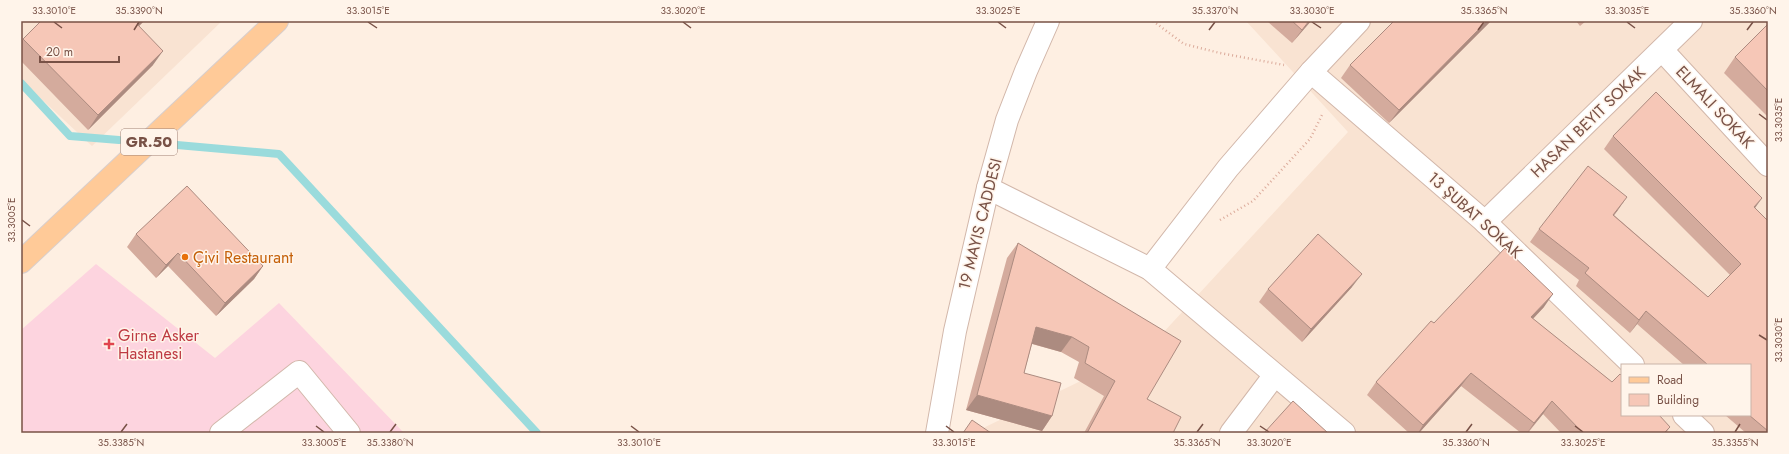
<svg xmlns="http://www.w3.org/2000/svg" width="1789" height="454" viewBox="0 0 1789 454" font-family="Jost,sans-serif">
<rect width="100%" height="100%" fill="#feefe2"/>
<g fill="#f9e3d2" fill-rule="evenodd">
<polygon points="21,21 222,21 92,146 21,80"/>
<path d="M 1246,21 L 1768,21 L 1768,433 L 978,433 L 979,430 L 1149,348 L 1348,132 ZM 1622,365 L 1750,365 L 1750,415 L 1622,415 Z"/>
</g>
<polygon fill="#fdd4df" points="96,264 215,358 279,303 404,433 21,433 21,330"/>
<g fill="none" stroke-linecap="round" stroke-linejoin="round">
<g stroke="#9adbdc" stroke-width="8">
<polyline points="21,83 70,136 119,140"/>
<polyline points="177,145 279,154 537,433"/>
</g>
<g stroke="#d2b7aa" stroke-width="24">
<g id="minor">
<polyline points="1662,50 1768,165"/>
<polyline points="1311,72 1485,222 1633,365"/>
<polyline points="988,188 1150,269 1344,433"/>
<polyline points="1485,222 1691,21"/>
<polyline points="1150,269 1228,168 1311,72 1359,21"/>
<polyline points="1684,415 1703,433"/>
<polyline points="221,433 299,372 349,433"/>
<polyline points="937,433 955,331 988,188 1007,120 1026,71 1048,21"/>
<polyline points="1231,433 1274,376"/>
</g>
</g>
<g stroke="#d9cecb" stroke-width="24">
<polyline id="major" points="21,262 277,21"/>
</g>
<g stroke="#dbaa9a" stroke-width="2.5" stroke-dasharray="1 3" stroke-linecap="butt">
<polyline points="1153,21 1184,44 1220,53 1284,65"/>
<polyline points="1220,220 1253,201 1310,139 1322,115"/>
</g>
<use href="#minor" stroke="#fff" stroke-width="22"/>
<use href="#major" stroke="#ffca98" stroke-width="22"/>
</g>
<g fill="#d4ab9d">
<polygon points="41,21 144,21 139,26 153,65 88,130 21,61 21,42 23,39"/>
<polygon points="1267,21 1311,21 1292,43"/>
<polygon points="1394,21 1491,21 1389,123 1341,78 1350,65"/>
<polygon points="1576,21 1586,21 1580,26"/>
<polygon points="1768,24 1768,117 1724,73 1735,57"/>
<polygon points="1613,136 1755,208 1768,221 1768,433 1746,433 1725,415 1750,415 1750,365 1684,365 1637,324 1630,333 1576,286 1579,280 1530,242 1539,229 1618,210 1614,215 1708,297 1730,275 1604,149"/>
<polygon points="136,234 263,266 254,279 216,316 168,266 156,278 127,247"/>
<polygon points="1018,243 1147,399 1173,433 1084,433 1104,396 1074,378 1079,362 1061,352 1032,344 1024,373 1052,416 1042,431 966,410 1007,258"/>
<polygon points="1352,287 1302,342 1259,302 1268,289"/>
<polygon points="1544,307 1533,319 1612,382 1670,427 1666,433 1561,433 1543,414 1528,433 1521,433 1461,386 1419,433 1409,433 1367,395 1376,382 1434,323"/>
</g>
<g fill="#ac8b80">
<polygon points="140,21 144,21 127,38 137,24"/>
<polygon points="1309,21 1311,21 1292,43 1302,30"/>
<polygon points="1487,21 1491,21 1389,123 1399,110"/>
<polygon points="163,51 153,65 88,130 98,115"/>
<polygon points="1627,197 1618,210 1604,228 1613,215"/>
<polygon points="1762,198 1753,211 1754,207"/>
<polygon points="178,253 168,266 156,278 166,265"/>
<polygon points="263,266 254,279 216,316 225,303"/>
<polygon points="1362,274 1352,287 1302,342 1311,329"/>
<polygon points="1553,294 1544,307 1522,330 1531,317"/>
<polygon points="1646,311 1637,324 1630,333 1639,320"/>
<polygon points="1036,327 1072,337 1061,352 1026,342"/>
<polygon points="1471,373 1461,386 1419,433 1418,433 1423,425"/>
<polygon points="977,395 1052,416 1042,431 966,410"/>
<polygon points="1552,401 1543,414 1527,433 1534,423"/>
</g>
<g fill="#f6c7b7" stroke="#ac8b80">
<polygon points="41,21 140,21 137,24 163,51 98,115 23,39"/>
<polygon points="1292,21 1309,21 1302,30"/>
<polygon points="1394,21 1487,21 1399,110 1350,65"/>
<polygon points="1768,24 1768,91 1735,57"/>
<polygon points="1656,92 1762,198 1754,207 1768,221 1768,431 1749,415 1750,415 1750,365 1708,365 1646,311 1639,320 1585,273 1589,268 1539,229 1588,166 1627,197 1613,215 1708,297 1741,264 1613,136"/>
<polygon points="187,186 263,266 225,303 178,253 166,265 136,234"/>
<polygon points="1318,234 1362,274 1311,329 1268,289"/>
<polygon points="1018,243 1181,341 1147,399 1181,417 1173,433 1087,433 1115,381 1085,363 1089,347 1072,337 1036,327 1024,373 1061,383 1052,416 977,395"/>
<polygon points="1505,248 1553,294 1531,317 1612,382 1620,374 1622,376 1622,415 1659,415 1670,427 1664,433 1583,433 1552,401 1534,423 1471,373 1423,425 1376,382 1431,321 1434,323"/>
<polygon points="1293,401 1328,433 1264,433"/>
<polygon points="972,420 991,433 963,433"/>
</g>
<path fill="none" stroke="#785146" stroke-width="1.5" d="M 54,22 L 62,28M 368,22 L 377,28M 683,22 L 691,28M 998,22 L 1006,28M 1312,22 L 1321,28M 1627,22 L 1635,28M 134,30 L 139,22M 1209,30 L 1215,22M 1478,30 L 1484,22M 1747,30 L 1753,22M 1759,114 L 1767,120M 22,220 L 30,226M 1759,335 L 1767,340M 316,426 L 324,432M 631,426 L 639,432M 946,426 L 954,432M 1260,426 L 1269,432M 1575,426 L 1583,432M 121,432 L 127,424M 390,432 L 396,424M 1197,432 L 1203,424M 1466,432 L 1472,424M 1735,432 L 1740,424"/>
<circle fill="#e8710a" stroke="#fff4ea" stroke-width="1.5" cx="185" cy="257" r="4"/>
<path fill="#e0444e" stroke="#fff4ea" stroke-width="1.5" d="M107 338h4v4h4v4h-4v4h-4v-4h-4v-4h4z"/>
<g text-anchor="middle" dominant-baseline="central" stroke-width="3" stroke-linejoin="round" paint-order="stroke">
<rect fill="#fff4ea" stroke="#a08277" stroke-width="1" x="121" y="129" width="56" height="26" rx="3"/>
<g font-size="15" font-weight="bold" fill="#785146">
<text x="149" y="142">GR.50</text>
</g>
<g font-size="16" fill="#785146" stroke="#fff4ea">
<text transform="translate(1715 107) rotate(47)">ELMALI SOKAK</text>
<text transform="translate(1588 122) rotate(-44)">HASAN BEYIT SOKAK</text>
<text transform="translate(1475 215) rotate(42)">13 ŞUBAT SOKAK</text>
<text transform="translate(980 224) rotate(-76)">19 MAYIS CADDESI</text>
</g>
<g font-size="16" fill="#c56008" stroke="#fff4ea" text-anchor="start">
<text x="193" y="257">Çivi Restaurant</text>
</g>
<g font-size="16" fill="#be3a42" stroke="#fff4ea" text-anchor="start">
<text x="118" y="335">Girne Asker<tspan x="118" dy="18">Hastanesi</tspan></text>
</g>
</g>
<rect width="1789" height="454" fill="none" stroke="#fff4ea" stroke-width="44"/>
<rect x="1621" y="364" width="130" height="52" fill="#fff4ea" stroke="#c9b3a8"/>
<rect x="1629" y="377" width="20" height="6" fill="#ffca98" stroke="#c9b3a8"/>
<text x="1657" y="384" font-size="12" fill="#785146">Road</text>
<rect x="1629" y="394" width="20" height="12" fill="#f6c7b7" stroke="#c9b3a8"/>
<text x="1657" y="404" font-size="12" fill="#785146">Building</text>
<path d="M40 56v6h79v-6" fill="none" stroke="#785146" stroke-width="2"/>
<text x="46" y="56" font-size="12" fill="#785146" stroke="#fff4ea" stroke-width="3" paint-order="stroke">20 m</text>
<rect x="22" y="22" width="1745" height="410" fill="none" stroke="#785146" stroke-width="1.5"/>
<g font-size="10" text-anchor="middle" fill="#785146">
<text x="54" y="14">33.3010°E</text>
<text x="139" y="14">35.3390°N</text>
<text x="368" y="14">33.3015°E</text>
<text x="683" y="14">33.3020°E</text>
<text x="998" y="14">33.3025°E</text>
<text x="1215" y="14">35.3370°N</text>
<text x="1312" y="14">33.3030°E</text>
<text x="1484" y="14">35.3365°N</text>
<text x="1627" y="14">33.3035°E</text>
<text x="1753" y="14">35.3360°N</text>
<text transform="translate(1778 120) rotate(-90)" y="4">33.3035°E</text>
<text transform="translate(11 220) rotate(-90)" y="4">33.3005°E</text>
<text transform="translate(1778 340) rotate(-90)" y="4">33.3030°E</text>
<text x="121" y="446">35.3385°N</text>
<text x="324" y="446">33.3005°E</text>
<text x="390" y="446">35.3380°N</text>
<text x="639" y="446">33.3010°E</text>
<text x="954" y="446">33.3015°E</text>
<text x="1197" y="446">35.3365°N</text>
<text x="1269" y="446">33.3020°E</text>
<text x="1466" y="446">35.3360°N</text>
<text x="1583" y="446">33.3025°E</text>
<text x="1735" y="446">35.3355°N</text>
</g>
</svg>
